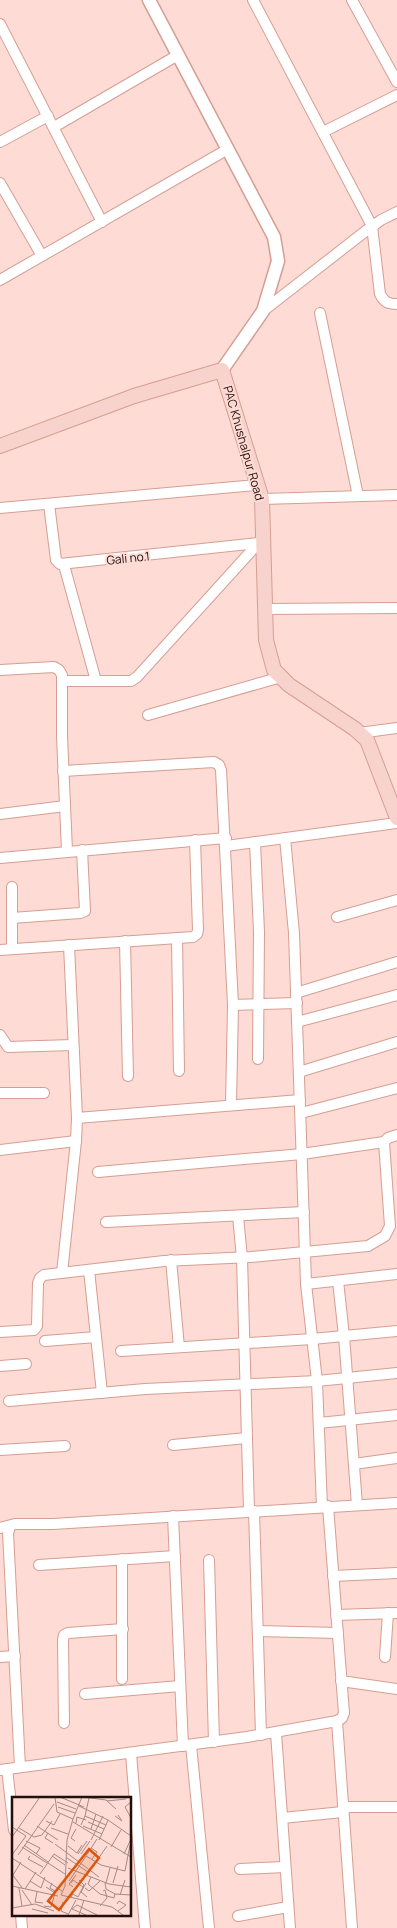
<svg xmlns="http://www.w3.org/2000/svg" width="397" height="1928" viewBox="0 0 397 1928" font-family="Manrope,sans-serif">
<rect width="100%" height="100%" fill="#fedbd4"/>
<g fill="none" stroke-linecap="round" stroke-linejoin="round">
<g stroke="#d59e93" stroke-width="12">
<g id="minor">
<path d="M 253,0 L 372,226 L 380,294 C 384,302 388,304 397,304"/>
<polyline points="352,0 397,82"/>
<polyline points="0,24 102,222"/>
<polyline points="54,127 178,55"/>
<polyline points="323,132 397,95"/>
<polyline points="0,142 48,116"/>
<polyline points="0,183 42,256"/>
<polyline points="0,280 228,149"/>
<polyline points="263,311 367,230 381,220 397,212"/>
<polyline points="320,313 358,496"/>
<polyline points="262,499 397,495"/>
<polyline points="49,504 56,560 60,564 258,543"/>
<polyline points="0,508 257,485"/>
<polyline points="64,565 96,681"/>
<polyline points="265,609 397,608"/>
<polyline points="0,670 54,667 59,670 62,675 62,736 67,851"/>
<polyline points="62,681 131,681 137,677 263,538"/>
<polyline points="148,715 281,677"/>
<polyline points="359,733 397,728"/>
<polyline points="63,771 214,762 219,765 221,770 233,1005 231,1104"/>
<polyline points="0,814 65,806"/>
<polyline points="285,838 294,933 305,1253 306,1284 317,1381 322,1507"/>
<polyline points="255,842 259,932 258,1059"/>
<polyline points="226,846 397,823"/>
<polyline points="0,858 226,838"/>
<polyline points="337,917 397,900"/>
<polyline points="12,918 80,913 85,911 82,850"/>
<polyline points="177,938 179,1071"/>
<polyline points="125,941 128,1076"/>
<polyline points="69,945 77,1118 300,1100"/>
<polyline points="12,949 12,887"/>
<polyline points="0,950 193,937 197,934 198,930 195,840"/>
<polyline points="296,993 397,962"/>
<polyline points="233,1005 297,1003"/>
<polyline points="297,1022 397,995"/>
<polyline points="0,1035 8,1047 73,1045"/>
<polyline points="299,1072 397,1042"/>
<polyline points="0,1093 44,1093"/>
<polyline points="301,1113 397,1088"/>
<polyline points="76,1141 77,1118"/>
<polyline points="0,1150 76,1141 62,1273"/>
<polyline points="98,1172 302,1154 384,1142"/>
<polyline points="238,1216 242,1258 249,1511"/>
<polyline points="106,1222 304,1212"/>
<polyline points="171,1260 179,1347"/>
<polyline points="89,1270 102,1393"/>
<polyline points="338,1281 344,1336 357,1505"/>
<polyline points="306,1284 397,1274"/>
<polyline points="0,1332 34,1330 37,1326 38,1283 40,1278 44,1275 164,1261 251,1257 368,1246 385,1236 390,1226 384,1142 388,1138 397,1135"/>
<polyline points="45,1341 96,1337"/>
<polyline points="121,1351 312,1339 397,1331"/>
<polyline points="0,1366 26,1364"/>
<polyline points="9,1401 145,1389 317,1381 397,1373"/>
<polyline points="319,1423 397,1415"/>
<polyline points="173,1445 247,1438"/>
<polyline points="0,1450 65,1446"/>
<polyline points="354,1464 397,1458"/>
<polyline points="254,1511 261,1735"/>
<polyline points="173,1516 183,1746"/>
<polyline points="10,1527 8,1533 20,1767"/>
<polyline points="0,1528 15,1524 53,1524 397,1503"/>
<polyline points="122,1559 122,1679"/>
<polyline points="209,1560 214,1742"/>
<polyline points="39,1565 175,1556"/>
<polyline points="333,1576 397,1573"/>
<polyline points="336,1615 397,1613"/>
<polyline points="258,1631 338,1633"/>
<polyline points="0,1657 15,1656"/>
<polyline points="385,1657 388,1613"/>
<polyline points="341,1681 397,1689"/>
<polyline points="85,1694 180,1686"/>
<polyline points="337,1721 352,1928"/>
<polyline points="64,1723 63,1640 64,1635 68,1633 123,1629"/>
<polyline points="276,1733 290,1928"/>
<polyline points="191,1745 209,1928"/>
<polyline points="131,1753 145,1928"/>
<polyline points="7,1769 14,1830"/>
<polyline points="0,1770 247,1737 337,1721 342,1718 344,1713 328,1506"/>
<polyline points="343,1807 397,1807"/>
<polyline points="282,1818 343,1812"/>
<polyline points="240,1869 285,1867"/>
<polyline points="21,1914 22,1928"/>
<polyline points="238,1916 288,1907"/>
</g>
</g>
<g stroke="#d59e93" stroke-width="15">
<polyline id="tertiary" points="149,0 274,237 278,261 263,311 222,370"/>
</g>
<g stroke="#d59e93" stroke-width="16">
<polyline id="secondary" points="0,446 134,396 222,370 262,499 266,640 274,670 289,685 355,729 367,740 397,818"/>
</g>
<use href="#minor" stroke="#fff" stroke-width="10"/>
<use href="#tertiary" stroke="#fff" stroke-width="12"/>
<use href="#secondary" stroke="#f8d3ce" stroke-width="14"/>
</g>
<g text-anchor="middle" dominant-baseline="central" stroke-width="4" stroke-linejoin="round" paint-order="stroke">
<g font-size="12" fill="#23100c" stroke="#fedbd4">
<text transform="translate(244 443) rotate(74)">PAC Khushalpur Road</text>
<text transform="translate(128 558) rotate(-6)">Gali no.1</text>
</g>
</g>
<g transform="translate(12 1797)">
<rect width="119" height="119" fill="#fedbd4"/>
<path fill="none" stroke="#a68a84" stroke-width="1" d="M 43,0 L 45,15 L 61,22 L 55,43 L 53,89 L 49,98 L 100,110 L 111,118M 48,0 L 72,10M 71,0 L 94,3 L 104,12M 95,4 L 114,2M 45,5 L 64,12M 119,5 L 113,10 L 119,21M 67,9 L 96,23M 46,10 L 63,16M 73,19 L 77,1M 103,19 L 110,24 L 106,18M 61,22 L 70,0M 34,24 L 42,28 L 48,17M 61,25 L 119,60M 76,25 L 92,32M 64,26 L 65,20 L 74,23M 69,28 L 73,19 L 94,28 L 87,43M 94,28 L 96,23 L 119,39M 25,29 L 46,43M 71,29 L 90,37M 0,30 L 14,39 L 0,58M 7,31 L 22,40 L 30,38 L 40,24M 39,31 L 56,37M 79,32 L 84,17M 36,36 L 33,41 L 41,46M 0,40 L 28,0M 79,43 L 91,19M 14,44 L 28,51 L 24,57M 63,44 L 59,41 L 64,32M 43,47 L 87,80M 12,48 L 36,65M 56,49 L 65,56 L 70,48M 10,50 L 35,66M 99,50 L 109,33M 79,51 L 85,55 L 80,62M 66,57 L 75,44M 69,57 L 78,44M 112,57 L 119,42M 6,58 L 42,7M 18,59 L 16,62 L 31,70M 40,59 L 53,68M 74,59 L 85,42M 0,61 L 50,94M 55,61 L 76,75M 70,65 L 74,59 L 89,68 L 113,74 L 118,48M 84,65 L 95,49M 36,66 L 53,77M 56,71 L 97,87 L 119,90M 0,77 L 11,92M 28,77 L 42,57 L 56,66M 1,78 L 9,65M 79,80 L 76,87 L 88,97 L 102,101 L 103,97M 18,84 L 29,91 L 33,80M 57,84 L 70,65M 40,86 L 38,91 L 43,94 L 46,91M 59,86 L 61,83 L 71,90M 74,86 L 69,95 L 75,100M 93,86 L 94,92 L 103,97 L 119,98M 94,86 L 98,71M 101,86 L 106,69M 0,89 L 46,99M 61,90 L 57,87 L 64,78M 7,91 L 10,109M 73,91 L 77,94 L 88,84M 13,92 L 24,75M 10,93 L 20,108M 25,95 L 23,105 L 31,106M 108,98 L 113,83M 59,100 L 61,97 L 66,100 L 72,88 L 67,83M 51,105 L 49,114 L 56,117M 105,107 L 107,104 L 114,108 L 106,114M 32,109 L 39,110 L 43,96 L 34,90M 88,109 L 95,101 L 93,93 L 91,94M 0,111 L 23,107 L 42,114M 20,112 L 36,116M 60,112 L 65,108 L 85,118M 60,112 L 74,118M 56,118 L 64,103M 67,118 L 72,103"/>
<path fill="#de550c" fill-opacity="0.15" stroke="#de550c" stroke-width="2.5" d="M 77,52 L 87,61 L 47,113 L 36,104 Z"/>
<rect width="119" height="119" fill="none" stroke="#23100c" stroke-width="2.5"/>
</g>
</svg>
